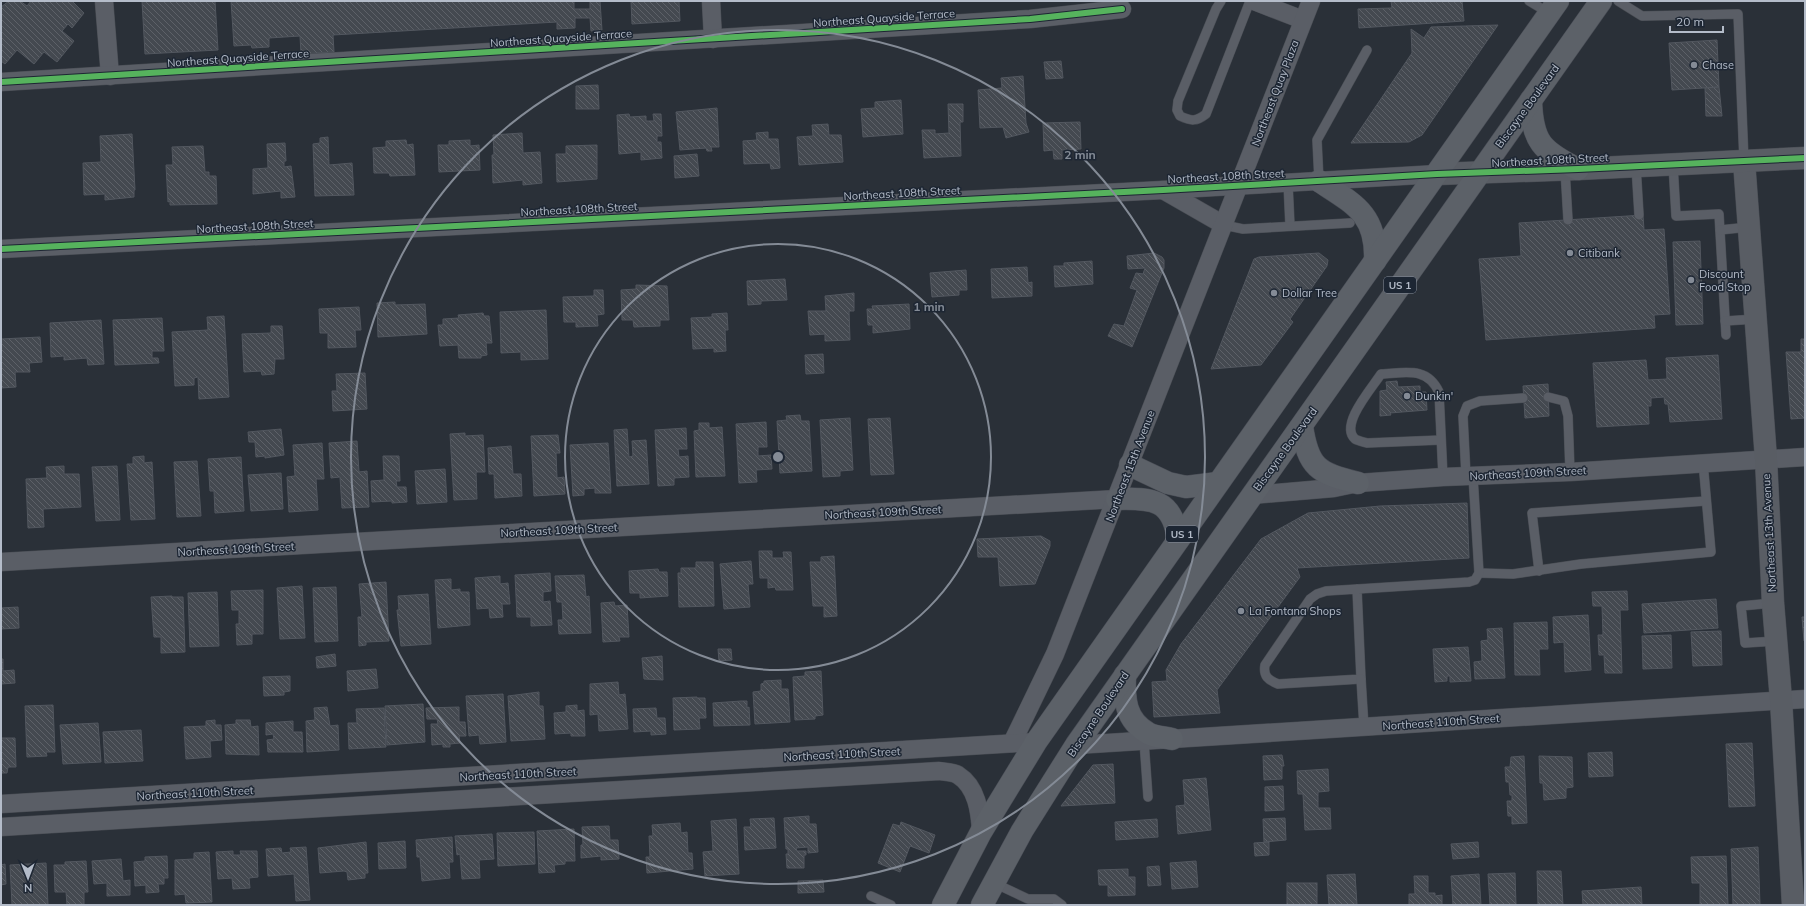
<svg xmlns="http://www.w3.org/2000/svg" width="1806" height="906" viewBox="0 0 1806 906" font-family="Mulish,sans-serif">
<defs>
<pattern id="building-back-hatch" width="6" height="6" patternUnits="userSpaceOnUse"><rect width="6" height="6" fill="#444950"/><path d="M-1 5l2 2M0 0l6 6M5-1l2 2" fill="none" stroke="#5d6168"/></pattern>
</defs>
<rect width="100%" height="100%" fill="#2a3038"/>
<g fill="url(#building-back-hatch)" stroke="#52575f">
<polygon points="9,1 20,1 27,6 31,1 72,1 84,13 72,28 68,24 62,31 74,41 57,62 44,52 34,64 17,50 5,64 1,61 1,7"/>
<polygon points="142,1 215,1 218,50 145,54"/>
<polygon points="231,1 574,1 574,9 590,9 590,1 600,1 602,30 591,31 590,18 575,18 575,28 557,29 557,22 333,35 334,52 301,54 300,36 269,38 269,47 252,48 251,45 234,46"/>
<polygon points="631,1 679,1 680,21 632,24"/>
<polygon points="1391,1 1462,1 1464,21 1359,28 1358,9 1392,8"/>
<polygon points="1498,25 1422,135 1409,142 1351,143 1412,53 1411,29 1424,38 1431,27"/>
<polygon points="1717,40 1719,87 1672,90 1669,43"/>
<polygon points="1061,61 1063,78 1046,79 1044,62"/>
<polygon points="1023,76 1026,123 1029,132 1006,138 1003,127 980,128 978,90 1002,88 1001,78"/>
<polygon points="598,85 599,109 576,109 576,86"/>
<polygon points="1719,87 1722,116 1706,116 1705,88"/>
<polygon points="901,100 903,134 863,137 861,109 875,108 875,102"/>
<polygon points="948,104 963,104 963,122 960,122 961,156 924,158 922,130 935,130 935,134 949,133"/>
<polygon points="717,108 719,147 711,147 712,151 707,151 706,148 680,150 676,112"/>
<polygon points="629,114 630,117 646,116 646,121 654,121 653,114 661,114 662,136 657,136 657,142 661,142 662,158 641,160 641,152 619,154 617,115"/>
<polygon points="1080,122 1081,149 1062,150 1062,159 1054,159 1053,150 1044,151 1043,123"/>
<polygon points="828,124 829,135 841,135 843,162 799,165 797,137 813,136 812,125"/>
<polygon points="768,132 768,139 778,139 780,168 771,169 770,163 744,164 743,141 757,140 756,133"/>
<polygon points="522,133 523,153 540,152 542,183 523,185 523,180 493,183 492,155 494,155 493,135"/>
<polygon points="132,134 135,190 134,190 134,197 105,200 105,194 84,195 83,163 101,162 100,136"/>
<polygon points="328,137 329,165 352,163 354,195 315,196 313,144 320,143 320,138"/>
<polygon points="406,140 407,145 413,144 415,175 390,176 389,173 374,173 373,148 386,147 386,141"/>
<polygon points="470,140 470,146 479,145 480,170 439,172 438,145 449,145 449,141"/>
<polygon points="285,143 286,161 284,161 284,167 291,166 295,197 281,198 281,191 253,194 253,169 268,168 267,144"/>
<polygon points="597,145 597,179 557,182 556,154 566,154 566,146"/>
<polygon points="203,146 205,172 209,172 209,176 216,176 217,204 170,205 170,201 168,202 166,165 173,165 172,147"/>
<polygon points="697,154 699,176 675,178 674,156"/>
<polygon points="1643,215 1644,230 1664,229 1670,314 1654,315 1655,328 1486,340 1479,259 1521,256 1519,223"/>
<polygon points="1700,241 1703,324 1676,325 1673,242"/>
<polygon points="1154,253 1162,257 1164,260 1164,268 1132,347 1108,336 1114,324 1124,326 1137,290 1130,288 1136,273 1143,274 1145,268 1128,269 1127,256"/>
<polygon points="1319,253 1328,260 1327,266 1290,319 1293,322 1261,365 1211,369 1254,259 1259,257"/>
<polygon points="1092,261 1093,284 1055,287 1054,266 1064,266 1064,263"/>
<polygon points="1027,267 1028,283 1032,282 1032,296 992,298 991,269"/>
<polygon points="966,270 967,290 959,290 959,295 932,297 930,273"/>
<polygon points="785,279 787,300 761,301 761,304 748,305 747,281"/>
<polygon points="636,285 667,286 669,320 660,320 660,326 634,327 633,320 622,320 621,290 636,289"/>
<polygon points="594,290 603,290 604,314 597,315 598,326 576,327 576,322 564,322 563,297 594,296"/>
<polygon points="854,293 854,311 849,311 850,340 825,341 825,334 810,335 808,311 826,311 825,296"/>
<polygon points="395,302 395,305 425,304 427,334 378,337 377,303"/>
<polygon points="909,304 910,329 873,333 873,325 868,325 867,309 873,309 872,306"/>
<polygon points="359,307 361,330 355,330 356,347 328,348 328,333 320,333 319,309"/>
<polygon points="546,310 548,359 521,360 521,352 501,353 500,312"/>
<polygon points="483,313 484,316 489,316 492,343 486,343 487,355 481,356 481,358 459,358 458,345 440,346 438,325 443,325 443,319 459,318 458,315"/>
<polygon points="727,313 728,330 725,330 726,351 714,352 714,348 693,349 691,318 712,317 712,314"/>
<polygon points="224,316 229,397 199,399 198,377 194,378 194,385 175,386 172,332 208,330 207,317"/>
<polygon points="162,318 164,351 152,351 152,358 158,358 159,363 115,365 113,320"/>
<polygon points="101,320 104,364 88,365 87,358 64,360 64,356 51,357 50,323"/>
<polygon points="271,326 282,326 284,359 275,359 274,374 262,375 261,371 244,372 242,334 271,333"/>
<polygon points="40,337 42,362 29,363 30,372 15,372 16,387 1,388 1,339"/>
<polygon points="1801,339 1805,339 1805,418 1791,419 1786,352 1801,352"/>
<polygon points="823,354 824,373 806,374 805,355"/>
<polygon points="1718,355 1722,419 1670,422 1668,404 1665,404 1664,397 1651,398 1651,406 1648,406 1649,424 1597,427 1593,363 1646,360 1648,380 1667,379 1666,358"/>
<polygon points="365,373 367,409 333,411 332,391 337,391 336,374"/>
<polygon points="1397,381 1398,387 1420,386 1420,392 1426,392 1427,410 1390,413 1391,415 1380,416 1380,391 1387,390 1386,382"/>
<polygon points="1548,384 1549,416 1525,418 1523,386"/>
<polygon points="800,415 801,421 809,421 812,471 780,473 777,421 787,420 786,416"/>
<polygon points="850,418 853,470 840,471 840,476 823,477 820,420"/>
<polygon points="890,418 894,474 871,475 868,419"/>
<polygon points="766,422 767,447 758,447 758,456 771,455 772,469 756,470 757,482 739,483 736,424"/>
<polygon points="699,423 709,423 709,428 722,427 725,476 696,477 694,431 699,430"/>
<polygon points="686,428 687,449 678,449 679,457 688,456 689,477 674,478 674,485 658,486 655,430"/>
<polygon points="281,429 284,455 265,458 265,456 256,457 255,442 249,442 248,432"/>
<polygon points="627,429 629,457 633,456 632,441 646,440 649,484 617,486 614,430"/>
<polygon points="465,433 465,436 483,435 485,472 476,472 477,499 454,500 450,434"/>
<polygon points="558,435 560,453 556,453 557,478 564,477 565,494 534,496 531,436"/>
<polygon points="357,441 359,472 367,471 369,507 342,508 340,477 331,478 329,443"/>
<polygon points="322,443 324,479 316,479 318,510 289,512 287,477 295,476 293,445"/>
<polygon points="608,443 611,493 595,493 595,488 584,489 584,495 573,496 570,445"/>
<polygon points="511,446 513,474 521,474 522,496 495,498 494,474 489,474 488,448"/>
<polygon points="144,456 144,463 152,462 155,519 131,520 127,464 133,464 133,457"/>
<polygon points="383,456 399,456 400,481 396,481 397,487 406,487 407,502 392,503 392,501 372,502 371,481 384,480"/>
<polygon points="241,457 244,511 215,513 214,491 210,491 208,459"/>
<polygon points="197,461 201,516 177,517 174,462"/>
<polygon points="64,466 64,474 79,474 81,507 43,509 44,527 28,528 26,479 47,478 46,467"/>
<polygon points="117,466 120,520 96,521 92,467"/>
<polygon points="445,469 447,502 417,504 415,471"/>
<polygon points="281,473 283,509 251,511 248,475"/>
<polygon points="1467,503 1469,558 1297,568 1300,577 1217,690 1220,713 1154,717 1152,682 1167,681 1166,670 1181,644 1261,539 1308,513 1380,506"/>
<polygon points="1041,536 1050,541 1050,546 1035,584 1000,586 998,557 978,557 977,539"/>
<polygon points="759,551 772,551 772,558 784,558 783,552 791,552 793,590 776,590 775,587 768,588 768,578 760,578"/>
<polygon points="834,556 837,616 824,617 824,606 813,606 810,562 821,562 821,557"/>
<polygon points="751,561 753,584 748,584 750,607 724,609 720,564"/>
<polygon points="696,562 713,562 714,606 679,607 678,573 681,573 681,568 696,568"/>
<polygon points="658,569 659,572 667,572 668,596 640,598 640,593 630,593 629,571"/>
<polygon points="550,573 551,591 543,592 543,602 550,601 552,625 531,626 531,617 517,617 515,575"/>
<polygon points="584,575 586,597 589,596 591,633 559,634 558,620 563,620 562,602 557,602 555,576"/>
<polygon points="500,576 500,584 508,583 510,604 502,604 503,617 490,618 489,608 477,609 475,578"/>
<polygon points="451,579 451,590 460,589 460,592 469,592 470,625 438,628 435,580"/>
<polygon points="386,582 389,641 366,642 366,645 359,646 358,617 362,617 359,584"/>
<polygon points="302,586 305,638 280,639 277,588"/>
<polygon points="336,587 338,641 315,642 313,588"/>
<polygon points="263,590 263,634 252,634 252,644 237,645 236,624 239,624 239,610 232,610 231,591"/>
<polygon points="1627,591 1628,610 1620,610 1622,673 1605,673 1604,655 1599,655 1598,635 1603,635 1602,606 1593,606 1592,592"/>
<polygon points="217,592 219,646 190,647 188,593"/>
<polygon points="428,594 431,644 401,646 397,610 399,610 398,596"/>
<polygon points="172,596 172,597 183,597 185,652 161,653 161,637 154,637 151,597"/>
<polygon points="1716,599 1718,628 1644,633 1642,604"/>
<polygon points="614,602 615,606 627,605 629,637 619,637 620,641 603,642 601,603"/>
<polygon points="18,607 19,628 1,629 1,608"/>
<polygon points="1588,615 1591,670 1565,672 1564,642 1554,643 1553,617"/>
<polygon points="1802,617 1805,617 1805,641 1804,641"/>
<polygon points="1547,622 1548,649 1539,649 1540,675 1515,675 1514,623"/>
<polygon points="1502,628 1505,678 1475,679 1474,662 1482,661 1481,641 1488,640 1487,629"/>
<polygon points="1721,631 1722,665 1693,666 1691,632"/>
<polygon points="1671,635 1672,668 1643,669 1642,636"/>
<polygon points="1468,647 1471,681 1450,682 1450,676 1447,676 1447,681 1435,682 1433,649"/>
<polygon points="718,649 731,649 732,660 719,661"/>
<polygon points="335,654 336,666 317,668 316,657"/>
<polygon points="662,656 663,680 644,679 642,658"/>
<polygon points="1,659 3,659 3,671 14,670 15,683 1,684"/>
<polygon points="376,669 378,688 348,691 347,671"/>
<polygon points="821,671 823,715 815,716 815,719 795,720 793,677 805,676 805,672"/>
<polygon points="290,676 290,691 284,692 284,695 264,696 263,677"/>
<polygon points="781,680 781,689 788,689 790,722 755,724 753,692 761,691 761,684 764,683 764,681"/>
<polygon points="618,682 619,695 625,694 628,729 599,731 598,714 590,715 590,684"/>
<polygon points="539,692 539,706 543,706 545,739 511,741 508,696"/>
<polygon points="503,694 506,742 480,744 479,735 469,736 466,696"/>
<polygon points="697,697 697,698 705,698 706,718 699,718 700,729 674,730 673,698"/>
<polygon points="741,701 747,701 747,708 749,707 750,725 714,726 713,703"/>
<polygon points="423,704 425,742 387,745 385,706"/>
<polygon points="53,705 55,752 46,752 47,756 27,757 25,706"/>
<polygon points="577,705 577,711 584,710 585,736 571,736 571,733 555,734 554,713 566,712 566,706"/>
<polygon points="327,707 330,726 338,725 339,750 307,752 306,721 315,720 314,708"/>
<polygon points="459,707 459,722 465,722 466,736 459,736 460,743 450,744 450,747 443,747 443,744 432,745 431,724 438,724 437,719 427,719 426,708"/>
<polygon points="384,708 386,747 349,749 348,723 357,723 356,709"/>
<polygon points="656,708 657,718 665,718 666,734 651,735 651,731 634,732 633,709"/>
<polygon points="215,720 215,725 221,725 222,740 210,741 211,757 186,759 184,727 206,726 206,721"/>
<polygon points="236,720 250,720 251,727 258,726 259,755 226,754 225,725 236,724"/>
<polygon points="293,721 293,732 302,732 303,752 268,752 267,740 274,739 273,734 266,735 266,723"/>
<polygon points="98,723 101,762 63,764 60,725"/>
<polygon points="141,730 143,761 105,763 103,732"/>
<polygon points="1,738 15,738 16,767 8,767 7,773 1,773"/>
<polygon points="1752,743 1755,806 1729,807 1726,744"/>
<polygon points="1612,752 1613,776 1589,777 1588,753"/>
<polygon points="1282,755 1284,766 1282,766 1282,779 1264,780 1263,756"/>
<polygon points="1524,756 1527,823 1512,824 1512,816 1508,816 1507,801 1512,801 1512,795 1510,795 1509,782 1506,782 1505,767 1510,767 1511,757"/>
<polygon points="1539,756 1572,757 1573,787 1566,788 1566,798 1544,800 1543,783 1540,783"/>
<polygon points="1113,764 1115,803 1061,806 1093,765"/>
<polygon points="1328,769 1329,791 1318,792 1318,808 1330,808 1331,829 1305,830 1303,794 1298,794 1297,771"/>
<polygon points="1206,778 1211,830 1178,834 1176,806 1185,805 1183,780"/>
<polygon points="1283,786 1284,810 1265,811 1265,787"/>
<polygon points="809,816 809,824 816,824 818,852 808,853 808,847 796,848 797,851 806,851 806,855 804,855 804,868 787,868 786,854 788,854 788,849 786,849 784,818"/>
<polygon points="774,818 776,848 745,850 744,827 751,827 750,819"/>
<polygon points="1285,818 1286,840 1264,842 1263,819"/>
<polygon points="736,819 739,874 705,876 703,852 713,851 711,821"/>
<polygon points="1157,819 1158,837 1116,840 1115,822"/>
<polygon points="901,822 935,835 929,853 910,846 900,872 878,863 893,824 900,826"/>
<polygon points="680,823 681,833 687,832 688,853 692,853 693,869 647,873 646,857 650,857 649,836 653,836 652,825"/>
<polygon points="609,826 610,840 618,840 619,859 601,860 601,856 581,858 581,845 583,845 582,827"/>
<polygon points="574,829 575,861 565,861 565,864 554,865 555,872 539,873 537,831"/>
<polygon points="534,832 535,864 498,866 497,833"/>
<polygon points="492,834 494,859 479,860 480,878 462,879 460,854 457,855 455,836"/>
<polygon points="452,837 453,862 449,862 450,878 422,881 420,857 417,857 416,840"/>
<polygon points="405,841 406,868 379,869 378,843"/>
<polygon points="366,842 368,873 365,873 365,878 348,880 347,872 344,871 320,873 318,848"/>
<polygon points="1269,842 1269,855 1255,856 1254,843"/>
<polygon points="1478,842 1479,857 1453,859 1451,844"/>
<polygon points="306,847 310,900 296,901 294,874 268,876 266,849 281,848 282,853 291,852 290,848"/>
<polygon points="1758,847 1760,905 1733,905 1731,849"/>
<polygon points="233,851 233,855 241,855 240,851 257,851 258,877 249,878 250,888 233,889 232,878 218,879 216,852"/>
<polygon points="209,852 212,902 186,903 185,894 175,895 175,860 194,859 194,853"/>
<polygon points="167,856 168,878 164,878 164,884 158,884 159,892 146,893 146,885 135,886 134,862 145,861 145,857"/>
<polygon points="1726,856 1728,905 1700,905 1700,883 1692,883 1691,857"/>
<polygon points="121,859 123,881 130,880 130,895 107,896 107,883 94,884 92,861"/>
<polygon points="86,861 88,892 84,892 84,904 67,905 66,892 55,892 54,865 65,865 65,862"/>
<polygon points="1196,861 1198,887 1172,889 1170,863"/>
<polygon points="46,863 48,905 12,905 10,865"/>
<polygon points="5,864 6,884 1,885 1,865"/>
<polygon points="1159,866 1161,885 1148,886 1147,867"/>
<polygon points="1128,869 1128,877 1135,877 1135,895 1108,896 1108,885 1099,885 1098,870"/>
<polygon points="1537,871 1561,871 1563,905 1538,905"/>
<polygon points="1515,873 1516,905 1490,905 1488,874"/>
<polygon points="1355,874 1357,905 1329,905 1327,875"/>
<polygon points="1479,874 1481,905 1453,905 1451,876"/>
<polygon points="1414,876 1428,876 1428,893 1435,893 1435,896 1442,895 1442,905 1409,905 1409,894 1415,894"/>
<polygon points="823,880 824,892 798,893 798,881"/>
<rect x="1287" y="883" width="30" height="22"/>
<polygon points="1641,887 1642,905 1583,905 1582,891"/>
</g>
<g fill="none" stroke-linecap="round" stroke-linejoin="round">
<g stroke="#484c53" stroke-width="10">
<g id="lane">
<path d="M 1221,1 L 1216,9 L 1178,101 L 1177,110 L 1180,116 C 1191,121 1196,122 1206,114 L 1250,1"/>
<polyline points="1529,1 1549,13"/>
<polyline points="1618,1 1642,16 1738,14 1744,161"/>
<polyline points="1673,164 1676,216 1719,214 1726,335"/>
<polyline points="1636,166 1639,215"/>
<polyline points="1565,170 1568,220"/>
<polyline points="1319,181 1317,140 1367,50"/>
<polyline points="1288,183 1290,226"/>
<polyline points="1224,225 1243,229 1350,223"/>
<polyline points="1720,230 1749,227"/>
<polyline points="1725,321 1756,319"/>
<polyline points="1548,397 1564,401 1568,416 1570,472"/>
<path d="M 1441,440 L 1367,443 C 1364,442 1358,441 1355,439 C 1339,425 1372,388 1381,374 C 1405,373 1427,366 1439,392 L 1443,477"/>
<polyline points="1466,476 1463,416 1467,406 1480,401 1523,398"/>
<polyline points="1539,571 1532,513 1706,501"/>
<polyline points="1479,573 1513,574 1581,564 1711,552 1703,462"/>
<path d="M 1357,589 L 1361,679 L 1278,684 C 1268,680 1263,676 1265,665 L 1310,599 L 1317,594 L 1326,591 L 1469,582 L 1475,580 L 1479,573 L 1473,476"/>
<polyline points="1773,603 1741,606 1745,643 1776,641"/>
<polyline points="1361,679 1364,727"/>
<polyline points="1144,741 1148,797"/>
<polyline points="994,883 1028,899 1054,899 1062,905"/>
<polyline points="871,896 891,905"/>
</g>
</g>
<g stroke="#484c53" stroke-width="19">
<g id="street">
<polyline points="104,1 110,76"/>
<polyline points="711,1 713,39"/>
<polyline points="1254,1 1303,20"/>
<polyline points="1,82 1030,19 1122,9"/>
<polyline points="1163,190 1224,225"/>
<polyline points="1,249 1163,190 1437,174"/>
<polyline points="1252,495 1334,488 1358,483 1443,477 1570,472 1805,457"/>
<polyline points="1,562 1117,499"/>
<polyline points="1012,743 1055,654 1311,1"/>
<polyline points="1076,745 1805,699"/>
<polyline points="1,804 1036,742"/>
<path d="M 1,827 L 939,771 C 945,772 953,772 958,775 C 977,787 980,812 981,832"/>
</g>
</g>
<g stroke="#484c53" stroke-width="23">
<g id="secondary">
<polyline points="1744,161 1766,459 1773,603 1781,700 1793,905"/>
<polyline points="1437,174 1578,169 1805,158"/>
</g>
</g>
<g stroke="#484c55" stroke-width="23">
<g id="primary">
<path d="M 1531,100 C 1532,142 1542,151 1578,169"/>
<path d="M 1319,181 C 1354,204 1377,214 1375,261"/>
<path d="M 1302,426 C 1308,468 1318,473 1358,483"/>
<polyline points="1130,465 1168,483 1186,487 1218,483"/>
<path d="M 1117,499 C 1152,498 1173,499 1178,540"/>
<path d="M 1125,675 C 1124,699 1125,720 1148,733 C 1154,737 1165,737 1172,739"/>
<polyline points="943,905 981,832 1036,742 1558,1"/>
<polyline points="982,905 1022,831 1076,745 1601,1"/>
</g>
</g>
<use href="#lane" stroke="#5a5e66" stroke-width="9"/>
<use href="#street" stroke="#5a5e66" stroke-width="18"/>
<use href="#secondary" stroke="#595d64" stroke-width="22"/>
<use href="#primary" stroke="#5c6168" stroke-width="22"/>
<g stroke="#1d2633" stroke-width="8">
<g id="cycleway">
<polyline points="1,82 1030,19 1122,9"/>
<polyline points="1,249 1163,190 1437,174 1578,169 1805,158"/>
</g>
</g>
<use href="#cycleway" stroke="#56b35d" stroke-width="6"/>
</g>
<g fill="none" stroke="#848b96" stroke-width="2">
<circle cx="778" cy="457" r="213"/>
<circle cx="778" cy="457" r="427"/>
</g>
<g fill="#848b96" stroke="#1d2633" stroke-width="1.5">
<circle cx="1694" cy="65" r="4"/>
<circle cx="1570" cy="253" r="4"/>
<circle cx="1691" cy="280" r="4"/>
<circle cx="1274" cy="293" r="4"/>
<circle cx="1407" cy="396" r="4"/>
<circle cx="1241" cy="611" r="4"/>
</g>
<g text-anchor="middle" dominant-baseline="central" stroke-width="3" stroke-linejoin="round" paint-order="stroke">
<g fill="#1d2633" stroke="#878f9c" stroke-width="1">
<rect x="1384" y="277" width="32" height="16" rx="3"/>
<rect x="1166" y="526" width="32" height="16" rx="3"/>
</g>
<g font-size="10" font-weight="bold" fill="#b4bcc9">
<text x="1400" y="285">US 1</text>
<text x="1182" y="534">US 1</text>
</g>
<g font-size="11" fill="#b4bcc9" stroke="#1d2633">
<text transform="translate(884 18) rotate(-4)">Northeast Quayside Terrace</text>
<text transform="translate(561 38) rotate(-4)">Northeast Quayside Terrace</text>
<text transform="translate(238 58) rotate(-4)">Northeast Quayside Terrace</text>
<text transform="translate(1275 93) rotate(-69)">Northeast Quay Plaza</text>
<text transform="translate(1527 106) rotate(-54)">Biscayne Boulevard</text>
<text transform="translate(1550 160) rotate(-3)">Northeast 108th Street</text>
<text transform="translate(1226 176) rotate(-3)">Northeast 108th Street</text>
<text transform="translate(902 193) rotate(-3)">Northeast 108th Street</text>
<text transform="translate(579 209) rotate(-3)">Northeast 108th Street</text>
<text transform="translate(255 226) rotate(-3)">Northeast 108th Street</text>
<text transform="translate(1285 449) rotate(-54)">Biscayne Boulevard</text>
<text transform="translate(1130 466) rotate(-69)">Northeast 15th Avenue</text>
<text transform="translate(1528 473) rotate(-3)">Northeast 109th Street</text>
<text transform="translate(883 512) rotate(-3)">Northeast 109th Street</text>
<text transform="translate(559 530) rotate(-3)">Northeast 109th Street</text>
<text transform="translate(1769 533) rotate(-93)">Northeast 13th Avenue</text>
<text transform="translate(236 549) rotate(-3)">Northeast 109th Street</text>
<text transform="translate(1098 714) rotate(-56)">Biscayne Boulevard</text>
<text transform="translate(1441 722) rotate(-4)">Northeast 110th Street</text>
<text transform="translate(842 754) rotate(-3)">Northeast 110th Street</text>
<text transform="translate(518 774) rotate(-3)">Northeast 110th Street</text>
<text transform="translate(195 793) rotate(-3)">Northeast 110th Street</text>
</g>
<g font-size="11" fill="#b4bcc9" stroke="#1d2633" text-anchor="start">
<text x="1702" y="65">Chase</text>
<text x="1578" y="253">Citibank</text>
<text x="1699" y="274">Discount<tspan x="1699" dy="13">Food Stop</tspan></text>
<text x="1282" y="293">Dollar Tree</text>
<text x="1415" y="396">Dunkin'</text>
<text x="1249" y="611">La Fontana Shops</text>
</g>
</g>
<circle cx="778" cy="457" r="6" fill="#848b96" stroke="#1d2633" stroke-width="2"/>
<g font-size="12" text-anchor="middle" font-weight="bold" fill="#848b96" stroke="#1d2633" stroke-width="3" stroke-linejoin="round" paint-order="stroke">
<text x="1080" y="159">2 min</text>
<text x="929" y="311">1 min</text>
</g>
<rect width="1806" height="906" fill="none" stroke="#b4bcc9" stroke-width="4"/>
<g transform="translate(28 878) rotate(179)" stroke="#1d2633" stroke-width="3" paint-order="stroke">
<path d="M0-3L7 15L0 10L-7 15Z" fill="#b4bcc9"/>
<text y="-6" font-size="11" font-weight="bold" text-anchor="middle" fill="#b4bcc9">N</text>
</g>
<path d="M1670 26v6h53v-6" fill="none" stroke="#b4bcc9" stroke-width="2"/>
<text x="1676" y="26" font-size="12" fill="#b4bcc9" stroke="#1d2633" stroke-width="3" paint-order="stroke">20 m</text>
</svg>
